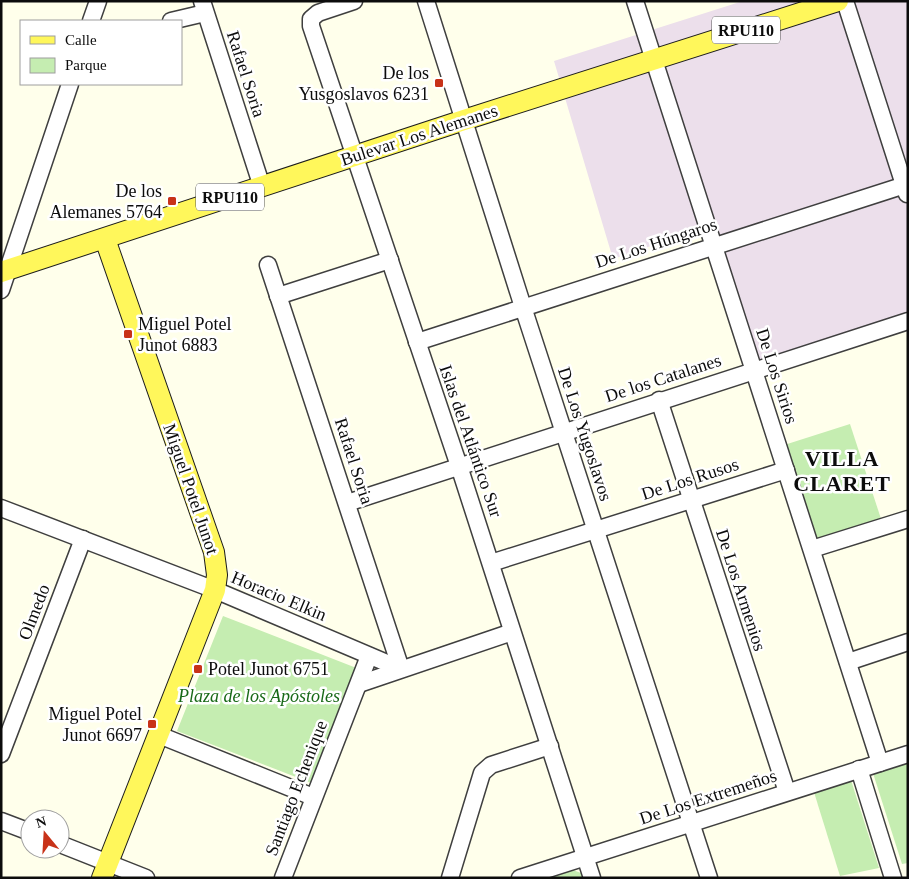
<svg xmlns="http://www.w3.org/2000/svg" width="909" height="879" viewBox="0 0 909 879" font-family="Georgia,serif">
<rect width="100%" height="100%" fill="#ffffeb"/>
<polygon fill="#ecdfeb" points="743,1 908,1 908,312 759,362 712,225 613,259 554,61"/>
<g fill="#c5edb1">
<polygon points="850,424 883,525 814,546 781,446"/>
<polygon points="223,616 359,669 314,784 177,731"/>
<polygon points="908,759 908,863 902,864 872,770"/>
<polygon points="850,777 879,868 840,876 813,789"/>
<polygon points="570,869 581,873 583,878 544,878"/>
</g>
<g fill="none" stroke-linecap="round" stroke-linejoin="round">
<g stroke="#3f3f3f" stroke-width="19">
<g id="minor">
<polyline points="202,1 262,187"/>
<polyline points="354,1 318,13 311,19 311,26 459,466 592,878"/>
<polyline points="426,1 523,307 709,878"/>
<polyline points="635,1 880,763"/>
<polyline points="845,1 907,194"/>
<polyline points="91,21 98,1"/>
<polyline points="171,21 205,13"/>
<polyline points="268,265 401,669"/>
<polyline points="1,290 70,84"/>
<polyline points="278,296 390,260"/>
<polyline points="417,342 908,184"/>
<polyline points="659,400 787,792"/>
<polyline points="347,503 908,321"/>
<polyline points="1,508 215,590 401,669"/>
<polyline points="812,549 908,519"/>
<polyline points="491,563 786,470"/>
<polyline points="848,662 908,642"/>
<polyline points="359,684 512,632"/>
<polyline points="159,735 313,797"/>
<polyline points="1,754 83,539"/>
<polyline points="859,769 893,878"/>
<polyline points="1,821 30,832"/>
<polyline points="60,844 146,878"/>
<polyline points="283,878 369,656"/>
<polyline points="450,878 482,773 491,765 550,746"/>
<polyline points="520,878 908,754"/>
</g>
</g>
<g stroke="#1d1d1d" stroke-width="22">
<g id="major">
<polyline points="1,272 464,120 838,1"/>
<polyline points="102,878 215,590 217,575 214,552 105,239"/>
</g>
</g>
<use href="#minor" stroke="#fff" stroke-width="16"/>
<use href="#major" stroke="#fff75b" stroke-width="20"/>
</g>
<g fill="#c83218" stroke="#fff" stroke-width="2">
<rect x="434" y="78" width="10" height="10" rx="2.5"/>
<rect x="167" y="196" width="10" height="10" rx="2.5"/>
<rect x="123" y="329" width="10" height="10" rx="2.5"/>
<rect x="193" y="664" width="10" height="10" rx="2.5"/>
<rect x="147" y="719" width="10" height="10" rx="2.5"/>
</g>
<g text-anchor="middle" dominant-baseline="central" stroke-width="5" stroke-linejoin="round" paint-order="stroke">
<g fill="#fff" stroke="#555" stroke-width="1">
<rect x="712" y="16.5" width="68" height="27" rx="4"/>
<rect x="196" y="183.5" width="68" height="27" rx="4"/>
</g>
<g font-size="16" font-weight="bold" fill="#0c0c0c">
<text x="746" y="30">RPU110</text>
<text x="230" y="197">RPU110</text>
</g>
<g font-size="18" fill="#0c0c0c" stroke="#fff" text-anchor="end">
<text x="429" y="73">De los<tspan x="429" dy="21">Yusgoslavos 6231</tspan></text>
<text x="162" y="191">De los<tspan x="162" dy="21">Alemanes 5764</tspan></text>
<text x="138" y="324" text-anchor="start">Miguel Potel<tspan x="138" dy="21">Junot 6883</tspan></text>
<text x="208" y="669" text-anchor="start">Potel Junot 6751</text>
<text x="142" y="714">Miguel Potel<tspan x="142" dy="21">Junot 6697</tspan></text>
</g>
<g font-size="18" fill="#0c0c0c" stroke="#fff">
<text transform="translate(246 74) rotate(72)">Rafael Soria</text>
<text transform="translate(419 135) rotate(-18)">Bulevar Los Alemanes</text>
<text transform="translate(656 243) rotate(-18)">De Los Húngaros</text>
<text transform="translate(777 376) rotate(72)">De Los Sirios</text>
<text transform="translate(663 378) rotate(-18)">De los Catalanes</text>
<text transform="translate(585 434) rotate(72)">De Los Yugoslavos</text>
<text transform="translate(471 441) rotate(71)">Islas del Atlántico Sur</text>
<text transform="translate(354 461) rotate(72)">Rafael Soria</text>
<text transform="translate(690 479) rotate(-18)">De Los Rusos</text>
<text transform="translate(191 489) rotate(71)">Miguel Potel Junot</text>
<text transform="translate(741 590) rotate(72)">De Los Armenios</text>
<text transform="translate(279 596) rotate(23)">Horacio Elkin</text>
<text transform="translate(34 612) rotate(-69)">Olmedo</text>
<text transform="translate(296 788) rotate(-69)">Santiago Echenique</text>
<text transform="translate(708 797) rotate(-18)">De Los Extremeños</text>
</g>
<g font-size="18" font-style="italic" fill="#186917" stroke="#fff">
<text x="259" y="696">Plaza de los Apóstoles</text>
</g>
<g font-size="22" font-weight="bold" letter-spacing="1" fill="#0c0c0c" stroke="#fff">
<text x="842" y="458">VILLA<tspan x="842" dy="25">CLARET</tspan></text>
</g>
</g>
<rect width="909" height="879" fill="none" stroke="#0c0c0c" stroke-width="5"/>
<rect x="20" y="20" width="162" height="65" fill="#ffffff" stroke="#9e9e9e"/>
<rect x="30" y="36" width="25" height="8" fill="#fff75b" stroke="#9e9e9e"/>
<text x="65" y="45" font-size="15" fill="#0c0c0c">Calle</text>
<rect x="30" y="58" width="25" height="15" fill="#c5edb1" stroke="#9e9e9e"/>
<text x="65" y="70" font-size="15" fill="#0c0c0c">Parque</text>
<g transform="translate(45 834) rotate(342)"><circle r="24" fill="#ffffff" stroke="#9e9e9e"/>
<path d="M0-4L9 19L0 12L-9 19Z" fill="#c83218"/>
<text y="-8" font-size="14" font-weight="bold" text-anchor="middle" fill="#0c0c0c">N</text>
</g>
</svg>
